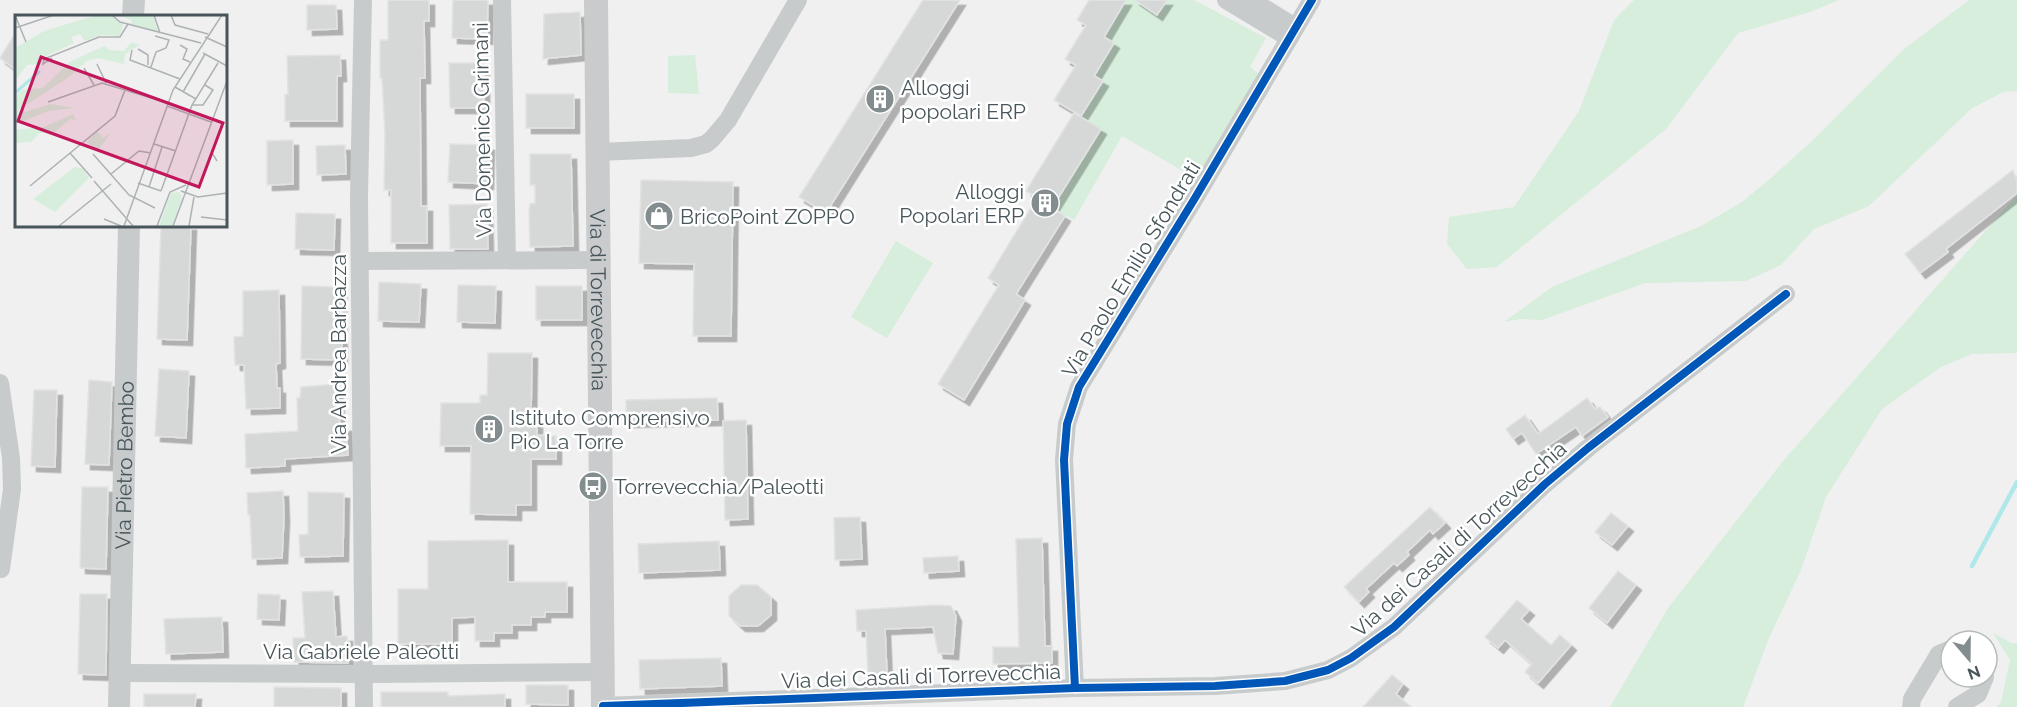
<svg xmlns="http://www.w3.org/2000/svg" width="2017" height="707" viewBox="0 0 2017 707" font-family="Raleway,sans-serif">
<defs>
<filter id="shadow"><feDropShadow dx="5.5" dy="5.5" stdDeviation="0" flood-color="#0004"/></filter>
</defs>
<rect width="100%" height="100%" fill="#f0f0f0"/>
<g fill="#d6eedb">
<polygon points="1125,0 1135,0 1157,15 1167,0 1194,0 1266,38 1250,67 1259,74 1197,179 1122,136 1074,220 1052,208 1102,130 1081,117 1102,82 1094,76 1104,37"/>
<polygon points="1634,0 1839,0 1810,12 1738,33 1666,129 1497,267 1467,269 1447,244 1449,217 1514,207 1579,111 1614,20"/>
<polygon points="1969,0 2017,0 2017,91 2003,92 1971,109 1869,206 1814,229 1781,265 1746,281 1645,283 1542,320 1520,319 1504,322 1552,287 1701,226 1742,202 1772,177 1813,140 1904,49"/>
<polygon points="695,55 699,94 668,93 668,56"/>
<polygon points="2017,195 2017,353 1972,354 1941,367 1882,409 1826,497 1801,570 1769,638 1743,707 1610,707 1668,608 1784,460"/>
<polygon points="896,241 933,263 887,338 851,317"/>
<polygon points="1993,633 2011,643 2017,643 2017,707 1996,707 2001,702 2010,660"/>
</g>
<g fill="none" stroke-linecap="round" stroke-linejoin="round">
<polyline stroke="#aee8e9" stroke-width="4.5" points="1972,566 2017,482"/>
</g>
<g fill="#d6d8d8" stroke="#e2e2e3" stroke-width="1.5" filter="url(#shadow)">
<polygon points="388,0 429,0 429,21 424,21 425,78 420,78 421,206 427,206 427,243 391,243 391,190 384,190 385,134 382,78 380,78 380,40 388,40"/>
<polygon points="453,0 488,0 487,39 452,38"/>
<polygon points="923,0 960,0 826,213 799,197"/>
<polygon points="1089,0 1126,0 1104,37 1114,43 1094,76 1103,81 1081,116 1054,100 1076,65 1065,59 1086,25 1077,20"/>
<polygon points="1135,0 1167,0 1157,15"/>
<polygon points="307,5 336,5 337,29 307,30"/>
<polygon points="580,12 581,55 543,59 544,14"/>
<polygon points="16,32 16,70 0,58"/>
<polygon points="340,55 341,76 337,76 337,121 285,121 285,95 288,94 287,56"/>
<polygon points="449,63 484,63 484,108 450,108"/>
<rect x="526" y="94" width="48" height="34"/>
<polygon points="1074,113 1101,129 1052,208 1065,216 1016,294 1025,300 964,400 938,384 999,285 988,278 1037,198 1026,191"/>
<polygon points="293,140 293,184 267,185 267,141"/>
<polygon points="450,144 489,145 488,184 448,182"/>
<polygon points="345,145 346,174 317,175 316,146"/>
<polygon points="530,154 571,154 573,246 530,247 529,211 530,204 535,203 535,185 530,185"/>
<polygon points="2013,170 2017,181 2017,193 1946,249 1948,252 1920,273 1905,254"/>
<polygon points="641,180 733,182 731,336 693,336 694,264 639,263"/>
<polygon points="487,204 488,249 450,249 449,205"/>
<polygon points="296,213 335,214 334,250 295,249"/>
<polygon points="161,225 191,225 187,340 157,339"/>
<polygon points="379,282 421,284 419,322 378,321"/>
<polygon points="458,285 496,286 495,323 457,322"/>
<polygon points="302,286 341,287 342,360 301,359"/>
<rect x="536" y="286" width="46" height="34"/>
<polygon points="279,290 280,363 276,364 277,388 280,388 280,408 246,409 244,365 235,365 234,337 243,336 243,291"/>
<polygon points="488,353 532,353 531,418 537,418 537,435 556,436 556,459 531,459 531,505 516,505 516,515 470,514 471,446 440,446 441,403 480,403 480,395 487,395"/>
<polygon points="159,369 189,371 186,438 155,436"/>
<polygon points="89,380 112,382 109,465 85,464"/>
<polygon points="337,384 340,427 346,426 348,455 285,459 285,466 246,468 245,434 298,431 297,398 300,398 301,387"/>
<polygon points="34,390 57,390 55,467 31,466"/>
<polygon points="717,398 718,420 626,422 626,400"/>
<polygon points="1587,398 1595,409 1600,407 1608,417 1582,436 1576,427 1536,454 1522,433 1513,439 1506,429 1525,415 1538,434"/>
<polygon points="746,420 748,519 725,520 723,421"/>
<polygon points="82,487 108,487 106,569 80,568"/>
<polygon points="283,491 284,517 282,558 252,559 250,515 248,515 247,493"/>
<polygon points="308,492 344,493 343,556 300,557 299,535 308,534"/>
<polygon points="1430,507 1445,523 1433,534 1430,530 1407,552 1409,555 1397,566 1394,563 1381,575 1366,589 1369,592 1359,602 1344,587"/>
<polygon points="1611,513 1628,526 1612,545 1595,532"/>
<polygon points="860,517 862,559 835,560 834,518"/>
<polygon points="1042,538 1045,646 1052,646 1052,663 993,664 993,647 1019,647 1016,539"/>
<polygon points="508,540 508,582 567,582 567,612 545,612 545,617 531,617 531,625 512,625 512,633 494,633 494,641 475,641 475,617 452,618 452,644 398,644 398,589 428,589 428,541"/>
<polygon points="719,541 720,570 639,573 638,544"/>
<polygon points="958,556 959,571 924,573 923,558"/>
<polygon points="1618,571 1636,585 1607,623 1589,608"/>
<polygon points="741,585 757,585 771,597 771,615 758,626 740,626 729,616 729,596"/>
<polygon points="333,591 336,637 347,636 348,663 294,662 293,638 305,638 302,592"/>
<polygon points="80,594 107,594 106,675 78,674"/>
<polygon points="258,594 280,595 279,620 257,619"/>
<polygon points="1517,600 1529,610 1521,619 1551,645 1560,635 1571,645 1538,683 1525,672 1532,664 1505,640 1498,648 1485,637"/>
<polygon points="936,605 951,606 956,616 953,654 938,653 933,627 885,629 887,675 868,675 866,631 857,631 856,610"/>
<polygon points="222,617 223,652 166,654 164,619"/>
<polygon points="721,658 722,686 640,689 639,660"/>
<polygon points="1392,675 1403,684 1396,694 1411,707 1363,707"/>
<polygon points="526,685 568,685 568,705 526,704"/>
<polygon points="274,687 341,688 341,707 274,707"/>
<polygon points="381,692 448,692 448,696 505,694 505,707 381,707"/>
<polygon points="144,694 196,694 195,707 144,707"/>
</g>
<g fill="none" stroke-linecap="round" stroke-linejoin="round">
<g stroke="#c8cbcc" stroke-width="18">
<polyline points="363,0 359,196 364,707"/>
<polyline points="502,0 507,260"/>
<polyline points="1226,0 1289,38"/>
<polyline points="1251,0 1295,27"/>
<polyline points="598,152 691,148 706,144 712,139 728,120 798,0"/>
<polyline points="360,261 598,260"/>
<polyline points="0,383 11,458 12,489 1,569"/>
<polyline points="119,673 376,674 602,672"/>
<polyline points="1075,688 1064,460 1067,424 1079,387 1195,198 1312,0"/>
<polyline points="603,706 1075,688 1215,686 1285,681 1328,670 1351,658 1394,627 1545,484 1588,448 1786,294"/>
<polyline points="1911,707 1912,699 1939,654 1951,649"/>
<polyline points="1957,707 1978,694 1985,677"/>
</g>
<g stroke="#c8cbcc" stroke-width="22">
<polyline points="133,16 134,0"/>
<path id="s1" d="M 119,707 L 129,225"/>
</g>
<path stroke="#c9cbcd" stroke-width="24" id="s2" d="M 596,0 L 603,707"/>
<g stroke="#fff" stroke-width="11">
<g id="cycleway">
<polyline points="1075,688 1064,460 1067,424 1079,387 1195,198 1312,0"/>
<polyline points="603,706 1075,688 1215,686 1285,681 1328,670 1351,658 1394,627 1545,484 1588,448 1786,294"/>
</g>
</g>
<use href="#cycleway" stroke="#0057b8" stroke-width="8"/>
</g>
<defs>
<g id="building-disc" transform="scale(1.5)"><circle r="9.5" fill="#838c8f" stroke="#fff"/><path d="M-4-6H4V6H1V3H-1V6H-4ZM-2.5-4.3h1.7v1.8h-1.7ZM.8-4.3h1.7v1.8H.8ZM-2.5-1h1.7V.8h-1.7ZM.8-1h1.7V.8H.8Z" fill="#fff"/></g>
<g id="shop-disc" transform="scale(1.5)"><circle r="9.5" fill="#838c8f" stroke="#fff"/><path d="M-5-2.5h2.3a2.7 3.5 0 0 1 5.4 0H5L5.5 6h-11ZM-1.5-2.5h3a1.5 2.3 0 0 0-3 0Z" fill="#fff"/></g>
<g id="bus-disc" transform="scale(1.5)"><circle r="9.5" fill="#838c8f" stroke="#fff"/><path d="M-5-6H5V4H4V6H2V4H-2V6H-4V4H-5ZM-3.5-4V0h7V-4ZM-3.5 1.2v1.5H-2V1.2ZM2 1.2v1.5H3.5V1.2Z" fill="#fff"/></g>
</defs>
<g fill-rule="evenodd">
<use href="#building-disc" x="880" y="99"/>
<use href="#building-disc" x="1045" y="203"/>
<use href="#shop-disc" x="659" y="216"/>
<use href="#building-disc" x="489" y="429"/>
<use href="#bus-disc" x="593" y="486"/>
</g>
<g text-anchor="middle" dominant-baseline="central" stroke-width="5" stroke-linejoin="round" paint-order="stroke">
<g font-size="21" fill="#48565b" stroke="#fff" text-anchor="start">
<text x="901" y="87">Alloggi<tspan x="901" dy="24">popolari ERP</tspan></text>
<text x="1024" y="191" text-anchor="end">Alloggi<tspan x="1024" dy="24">Popolari ERP</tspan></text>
<text x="680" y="216">BricoPoint ZOPPO</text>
<text x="510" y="417">Istituto Comprensivo<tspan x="510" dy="24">Pio La Torre</tspan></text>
<text x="614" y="486">Torrevecchia/Paleotti</text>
</g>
<g font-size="21" fill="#48565b" stroke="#fff">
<text transform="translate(482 130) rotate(-91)">Via Domenico Grimani</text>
<text transform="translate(1131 269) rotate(-59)">Via Paolo Emilio Sfondrati</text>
<text stroke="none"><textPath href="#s2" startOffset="300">Via di Torrevecchia</textPath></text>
<text transform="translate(338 354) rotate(-90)">Via Andrea Barbazza</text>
<text stroke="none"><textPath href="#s1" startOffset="242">Via Pietro Bembo</textPath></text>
<text transform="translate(1459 539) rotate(-42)">Via dei Casali di Torrevecchia</text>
<text x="361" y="651">Via Gabriele Paleotti</text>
<text transform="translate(921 676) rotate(-2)">Via dei Casali di Torrevecchia</text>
</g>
</g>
<g transform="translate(15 15)">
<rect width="212" height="212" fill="#f0f0f0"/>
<path d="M 82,0 L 96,0 L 108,10 L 105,21 L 86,20 L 70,26 L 65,19 L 56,22 L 59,28 L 27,43 L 26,49 L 12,50 L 0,66 L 0,33 L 29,16 ZM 138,0 L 143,17 L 115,9 L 117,5 L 106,1 ZM 116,28 L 125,29 L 110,39 L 109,49 L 83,43 L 72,46 L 54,62 L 3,95 L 10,97 L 36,89 L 60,93 L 34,96 L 0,109 L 0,83 L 7,75 L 28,73 L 55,47 L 80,35 L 90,31 L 94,35 L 109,36 ZM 58,99 L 61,105 L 55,104 L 40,117 L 24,118 L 16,127 L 0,128 L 0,115 L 29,112 ZM 82,116 L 88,123 L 96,118 L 83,135 L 72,127 ZM 60,152 L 67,153 L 74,163 L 40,197 L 18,184 ZM 164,177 L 167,183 L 157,211 L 144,211 L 156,178 Z" fill="#d6eedb"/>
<path fill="none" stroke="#aee8e9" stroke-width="3" d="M 0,78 L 25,56"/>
<path fill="none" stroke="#adb2b4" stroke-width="1.5" d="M 0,0 L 11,27M 97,0 L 105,7 L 186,28M 139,0 L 145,18M 156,0 L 160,10 L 193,19M 0,13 L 39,0M 190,22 L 212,32M 165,30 L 172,34 L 168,44 L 175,47M 123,34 L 133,40 L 133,50M 117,35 L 115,45 L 165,64M 188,38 L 212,51M 37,43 L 28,49 L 29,44 L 84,22 L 105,22 L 113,9M 82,49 L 91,68M 136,52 L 141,37 L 151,33 L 154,25 L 140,21M 69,53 L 79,70M 160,72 L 181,84M 168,77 L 190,39M 33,87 L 87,68 L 153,88M 177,90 L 188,90 L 198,75 L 190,70M 152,91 L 196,107M 139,129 L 161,136M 55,138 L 77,163M 78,139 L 114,180 L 140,193M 202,146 L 197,138 L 203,121M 96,159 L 124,136 L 136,138M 79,166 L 118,211M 123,168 L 146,176M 15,171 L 100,101 L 110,75M 134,172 L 147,132M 146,176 L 177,90 L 203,48M 166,176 L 183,182 L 212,178M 186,202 L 212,205M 89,204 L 106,211M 44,211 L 96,169M 109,211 L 158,75 L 207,0M 142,211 L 155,177 L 171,170M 158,211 L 212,66M 174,211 L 179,182"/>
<path fill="#c2185b" fill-opacity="0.15" stroke="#c2185b" stroke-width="3" d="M 26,42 L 208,108 L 184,172 L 3,106 Z"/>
<rect width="212" height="212" fill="none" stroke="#48565b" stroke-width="3"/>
</g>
<g transform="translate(1969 659) rotate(160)"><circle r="28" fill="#ffffff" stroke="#b6bbbd" stroke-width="1.5"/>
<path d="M0-4.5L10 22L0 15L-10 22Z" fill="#838c8f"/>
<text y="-9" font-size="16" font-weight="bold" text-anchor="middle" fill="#48565b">N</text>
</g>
</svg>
